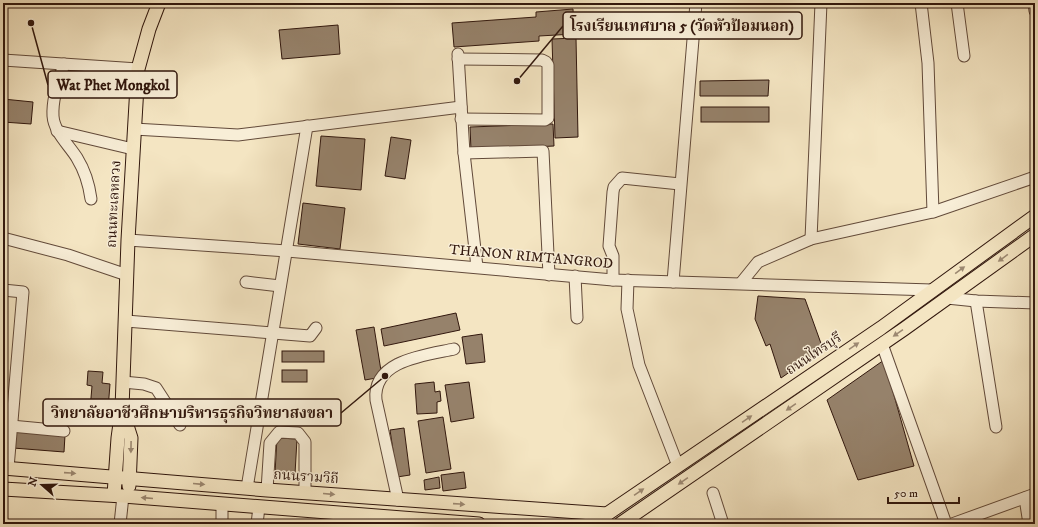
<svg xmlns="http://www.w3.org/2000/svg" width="1038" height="527" viewBox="0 0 1038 527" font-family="'IM FELL DW Pica','Noto Serif Thai',serif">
<rect width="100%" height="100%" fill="#f4e5c2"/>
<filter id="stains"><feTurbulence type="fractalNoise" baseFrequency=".005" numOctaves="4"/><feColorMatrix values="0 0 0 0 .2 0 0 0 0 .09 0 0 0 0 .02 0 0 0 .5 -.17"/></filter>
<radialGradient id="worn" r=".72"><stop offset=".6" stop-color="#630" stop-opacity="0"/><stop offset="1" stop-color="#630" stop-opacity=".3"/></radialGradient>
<g fill="#96826b" stroke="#31170d">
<polygon points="573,9 574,34 539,36 539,41 454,47 452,23 536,17 536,12"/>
<polygon points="338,25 340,54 282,59 279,30"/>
<polygon points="576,38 578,137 555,138 552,39"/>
<polygon points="769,80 768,96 700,96 700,81"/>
<polygon points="3,99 33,102 31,124 3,122"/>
<rect x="701" y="107" width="68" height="15"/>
<polygon points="553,124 554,146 471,150 470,127"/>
<polygon points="321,136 365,139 361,190 316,186"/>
<polygon points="391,137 411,140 405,179 385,176"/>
<polygon points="303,203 345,208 340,249 298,244"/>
<polygon points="758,296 805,299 823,349 781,378 770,344 766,346 755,319"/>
<polygon points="3,306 7,306 3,353"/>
<polygon points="456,313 460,330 384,346 381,329"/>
<polygon points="374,327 382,377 365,380 356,330"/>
<polygon points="482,334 485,362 466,364 462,337"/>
<rect x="282" y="351" width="42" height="11"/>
<polygon points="884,360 914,466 858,480 827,400"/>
<rect x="282" y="370" width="25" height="12"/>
<polygon points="88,371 103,372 102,383 110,384 107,422 89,421 92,386 87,385"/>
<polygon points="434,382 435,392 440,391 441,401 437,402 437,413 417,414 415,384"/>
<polygon points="469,382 474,418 451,422 445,385"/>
<polygon points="443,417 451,469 426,473 418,421"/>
<polygon points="3,425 6,425 4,447 3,447"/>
<polygon points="404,428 410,475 397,477 390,430"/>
<polygon points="15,431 65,435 64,452 13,448"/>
<polygon points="277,438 297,439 295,474 275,473"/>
<polygon points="464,472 466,488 443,491 441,475"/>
<polygon points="439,477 440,488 425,490 424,480"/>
</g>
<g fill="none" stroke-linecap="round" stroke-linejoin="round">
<g stroke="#624a3a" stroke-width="13">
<g id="minor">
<polyline points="921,3 928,63 933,212"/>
<polyline points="957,3 964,56"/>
<polyline points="1034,3 1035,11"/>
<polyline points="458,54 464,153 477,267"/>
<polyline points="458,59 542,60 546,62 548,65 548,118 545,120 461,119"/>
<polyline points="3,60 138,69"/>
<path d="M 64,64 C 59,81 52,98 53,116 C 54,132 69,145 77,158 C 85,171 89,184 91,199"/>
<polyline points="134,129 238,135 461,107"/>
<polyline points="57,131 133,149"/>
<polyline points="464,153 543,151 549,275"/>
<polyline points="3,238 68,255 127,275"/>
<polyline points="811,239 821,3"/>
<polyline points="128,240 287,251 613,280 932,290"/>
<polyline points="575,276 577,318"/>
<polyline points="613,280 613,256 609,246 613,192 614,187 622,178 680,184"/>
<polyline points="628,280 627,309 639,365 678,466"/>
<polyline points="246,282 280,286"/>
<polyline points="673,282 696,3"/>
<polyline points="741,283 758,262 811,239 933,212 1035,177"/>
<polyline points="3,290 23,292 8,468"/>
<polyline points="947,298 976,301 1035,303"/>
<polyline points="976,301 996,427"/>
<polyline points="126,321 310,336 316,328"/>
<polyline points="882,344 946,524"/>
<polyline points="123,382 144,384 156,388 180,425"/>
<polyline points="11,426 64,431"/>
<polyline points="247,488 307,126"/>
<polyline points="267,490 270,443 279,432 298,433 305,442 305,492"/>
<polyline points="713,493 723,524"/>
<polyline points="1025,498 1029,524"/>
<path d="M 398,500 L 376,400 C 372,360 426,355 454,349"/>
<polyline points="120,524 123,496"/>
<polyline points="222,524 222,505"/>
<polyline points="257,524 259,507"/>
<polyline points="596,524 607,514"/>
<polyline points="952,524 1035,494"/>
</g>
</g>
<g stroke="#31170d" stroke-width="15">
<g id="major">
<polyline points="123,413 131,438 129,486"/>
<polyline points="3,468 267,490 607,514"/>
<polyline points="3,489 123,496 479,524"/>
<polyline points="114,495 118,438 122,409 128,240 138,69 149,29 159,3"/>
<polyline points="607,514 881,328 1035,216"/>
<polyline points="620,524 904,329 1035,235"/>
</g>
</g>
<use href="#minor" stroke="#f8eed7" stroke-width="11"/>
<use href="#major" stroke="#f4e5c2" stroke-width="13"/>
</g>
<defs><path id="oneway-solid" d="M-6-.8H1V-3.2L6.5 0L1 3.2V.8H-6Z"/></defs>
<g fill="#9c8871">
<use href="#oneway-solid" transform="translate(1003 258) rotate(144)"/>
<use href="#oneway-solid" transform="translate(960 270) rotate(-36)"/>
<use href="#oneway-solid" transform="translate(898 333) rotate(146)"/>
<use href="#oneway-solid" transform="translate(854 346) rotate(-34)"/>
<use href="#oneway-solid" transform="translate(791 407) rotate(145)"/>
<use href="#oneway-solid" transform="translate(747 419) rotate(-34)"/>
<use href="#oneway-solid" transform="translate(131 447) rotate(91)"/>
<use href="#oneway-solid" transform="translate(70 473) rotate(4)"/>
<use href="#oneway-solid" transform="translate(683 481) rotate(145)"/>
<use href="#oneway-solid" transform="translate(199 484) rotate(5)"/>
<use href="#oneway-solid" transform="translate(639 492) rotate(-34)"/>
<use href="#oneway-solid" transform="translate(329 494) rotate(5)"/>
<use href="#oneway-solid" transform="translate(147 498) rotate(-175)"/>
<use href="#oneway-solid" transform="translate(459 504) rotate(4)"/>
</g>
<g text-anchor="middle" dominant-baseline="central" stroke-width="3" stroke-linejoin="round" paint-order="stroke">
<g font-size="14" fill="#31170d" stroke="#f8eed7">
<text transform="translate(114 204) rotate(-87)">ถนนทะเลหลวง</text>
<text transform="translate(531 257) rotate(5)">THANON RIMTANGROD</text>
<text transform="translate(814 354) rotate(-34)">ถนนไทรบุรี</text>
<text transform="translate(306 477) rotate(4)">ถนนรามวิถี</text>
</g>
</g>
<path fill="none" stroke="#31170d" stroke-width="1.5" d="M517 81L563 26M31 23L48 85M385 376L341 413"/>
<g fill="#31170d" stroke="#f8eed7" stroke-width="1.5">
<circle cx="517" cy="81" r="4"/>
<circle cx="31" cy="23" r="4"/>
<circle cx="385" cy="376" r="4"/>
</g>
<g fill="#f8eed7" stroke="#31170d" stroke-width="1.5">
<rect x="563" y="12" width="239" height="27" rx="4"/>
<rect x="48" y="71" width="129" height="27" rx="4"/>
<rect x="43" y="399" width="298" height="27" rx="4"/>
</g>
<g font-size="15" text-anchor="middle" font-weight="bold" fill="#31170d">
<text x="682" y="31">โรงเรียนเทศบาล 5 (วัดหัวป้อมนอก)</text>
<text x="113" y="90">Wat Phet Mongkol</text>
<text x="192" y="418">วิทยาลัยอาชีวศึกษาบริหารธุรกิจวิทยาสงขลา</text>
</g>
<rect width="1038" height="527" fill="none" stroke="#f4e5c2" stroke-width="16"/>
<rect x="4" y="4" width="1030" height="519" fill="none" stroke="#31170d" stroke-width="2"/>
<rect x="8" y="8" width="1022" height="511" fill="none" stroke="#31170d"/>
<g transform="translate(42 485) rotate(290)" stroke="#f8eed7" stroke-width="3" paint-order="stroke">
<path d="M0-3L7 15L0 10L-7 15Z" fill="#31170d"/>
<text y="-6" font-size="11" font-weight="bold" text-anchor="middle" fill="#31170d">N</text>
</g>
<path d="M888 497v6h71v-6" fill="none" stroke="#31170d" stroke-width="2"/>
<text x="894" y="497" font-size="12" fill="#31170d" stroke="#f8eed7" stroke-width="3" paint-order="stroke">50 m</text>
<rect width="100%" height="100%" filter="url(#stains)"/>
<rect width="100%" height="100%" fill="url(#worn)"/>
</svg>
